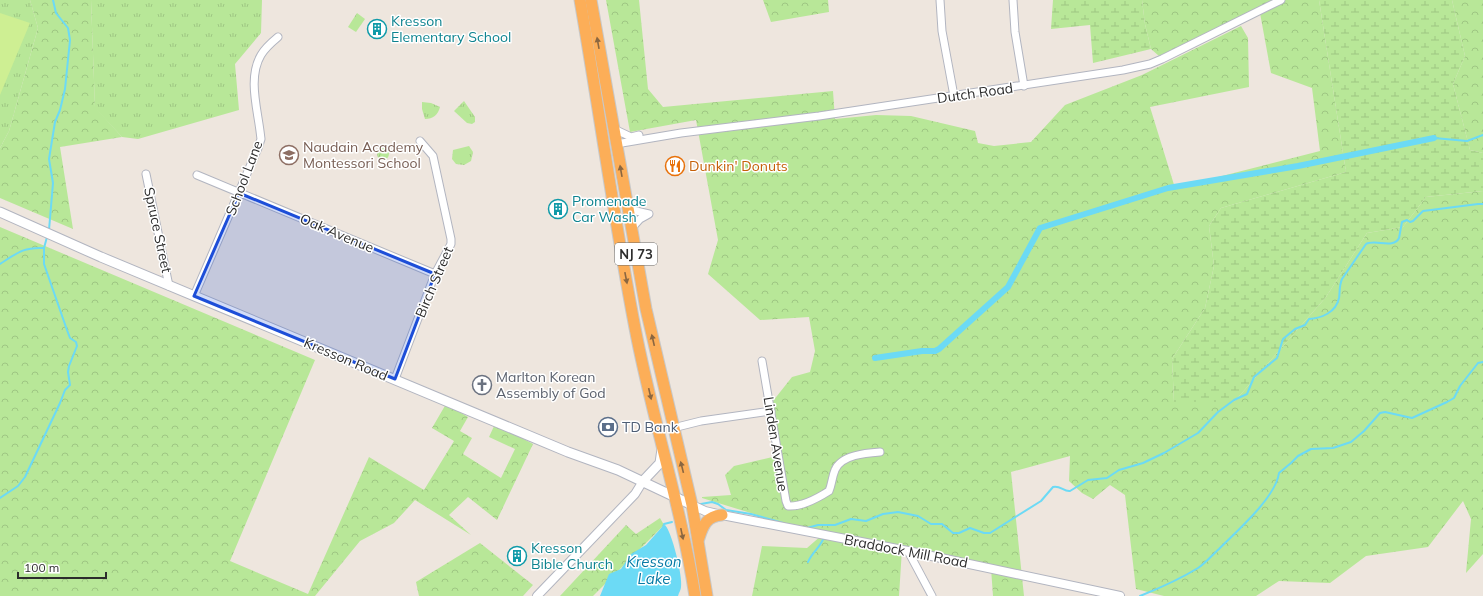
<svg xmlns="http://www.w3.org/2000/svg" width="1483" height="596" viewBox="0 0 1483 596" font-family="Mulish,sans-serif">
<defs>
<pattern id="grass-tufts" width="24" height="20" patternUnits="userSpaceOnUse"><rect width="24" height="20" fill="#b8e798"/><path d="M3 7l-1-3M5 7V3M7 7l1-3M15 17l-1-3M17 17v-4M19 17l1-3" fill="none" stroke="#9ec683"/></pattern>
<pattern id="forest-crowns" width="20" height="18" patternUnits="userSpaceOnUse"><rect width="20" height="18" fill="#b8e798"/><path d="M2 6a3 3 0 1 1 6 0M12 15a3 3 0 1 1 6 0" fill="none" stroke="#9ec683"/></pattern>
<pattern id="wetland-marsh" width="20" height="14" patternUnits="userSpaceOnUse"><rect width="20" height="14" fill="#b8e798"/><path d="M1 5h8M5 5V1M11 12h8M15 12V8" fill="none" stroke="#9ec683"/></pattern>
</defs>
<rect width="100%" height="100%" fill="#eee6de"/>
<g fill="url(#grass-tufts)">
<polygon points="0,0 30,0 38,28 9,131 0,148"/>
<polygon points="91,0 262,0 261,33 235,64 239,110 138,139 122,137 95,108"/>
<polygon points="357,13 365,19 356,32 348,27"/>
<polygon points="464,101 475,117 475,122 472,124 467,123 454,111"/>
<path d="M 422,102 L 431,103 L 440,107 C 438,115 433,119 425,119 L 422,109 Z"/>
<polygon points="469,146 473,152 471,161 464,165 456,164 452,159 453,150"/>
<circle cx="383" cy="154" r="6"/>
</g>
<g fill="url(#forest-crowns)">
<polygon points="30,0 91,0 95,107 122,137 60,147 73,229 0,198 0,148 9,131 38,28"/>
<polygon points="606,0 639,0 648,89 663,107 833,91 835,119 876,115 911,116 975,131 978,143 994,146 1031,142 1065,105 1142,75 1241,26 1248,38 1249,87 1150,107 1175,188 1320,151 1312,88 1271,73 1260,13 1159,56 1151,49 1145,24 1142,0 1319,0 1346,172 1221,208 1209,226 1214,266 1205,308 1172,359 1174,402 1234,402 1326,297 1367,233 1403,227 1426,197 1483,191 1483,554 1466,573 1471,519 1463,501 1428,547 1366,556 1330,583 1279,581 1256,596 1164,596 1136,589 1125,495 1110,485 1093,499 1082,493 1069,481 1070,456 1011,472 1024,596 993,596 991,568 902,549 899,596 752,596 762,546 807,548 822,535 702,498 702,497 731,495 725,475 734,466 781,455 773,401 792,377 810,372 815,351 809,317 760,320 708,274 718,240 696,120 630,132"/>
<polygon points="763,0 828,0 829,12 771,22"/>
<polygon points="1452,0 1483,0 1483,153 1470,150 1453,84 1465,56"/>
<polygon points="0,227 315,360 230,561 308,594 369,457 424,490 454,441 432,428 446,404 468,417 460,431 472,438 463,454 501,478 515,449 489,437 495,424 533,444 497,520 468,497 449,515 471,535 415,500 394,523 360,541 315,596 0,596"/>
<polygon points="660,518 664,525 593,596 560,596 626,525 636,534"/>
<polygon points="480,543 533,585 523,596 419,596 416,582"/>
</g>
<g fill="url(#wetland-marsh)">
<polygon points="1053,0 1142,0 1145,24 1151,49 1093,63 1090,25 1051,29"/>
<polygon points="1319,0 1452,0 1465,56 1453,84 1470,150 1483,153 1483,191 1426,197 1403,227 1367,233 1326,297 1234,402 1174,402 1172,359 1205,308 1214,266 1209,226 1221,208 1346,172"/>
</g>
<polygon fill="#ceef93" points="0,13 30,23 0,95"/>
<path fill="#6cdaf5" d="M 665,525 C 672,532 683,577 681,587 C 681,590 679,592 678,596 L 600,596 L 609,574 L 621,569 L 631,554 L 646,545 L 662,527 Z"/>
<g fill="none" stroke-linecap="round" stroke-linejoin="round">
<g stroke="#6cdaf5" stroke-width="2">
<polyline points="1434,138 1467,141 1483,135"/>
<polyline points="49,230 53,183 49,159 55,122 60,110 65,89 70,40 68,28 56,13 53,0"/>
<path d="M 0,264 C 17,253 23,247 44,248"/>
<polyline points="0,498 18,486 25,477 60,403 65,390 70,385 68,372 69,366 77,346 76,342 70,338 67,330 44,264 44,248 47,237"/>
<polyline points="701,504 712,502 718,504 726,510 751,514 783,523"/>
<polyline points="663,528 664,524 672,522"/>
<path d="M 807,528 L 818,525 L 835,525 L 851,519 L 866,521 L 883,514 L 898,512 L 918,516 L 931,524 L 942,524 L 953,533 L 959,533 L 970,528 L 984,533 L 990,533 L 1041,501 L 1053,487 C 1060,485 1064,492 1070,491 L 1088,480 L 1107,478 L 1119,470 L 1143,463 L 1164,453 L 1198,433 L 1218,412 L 1234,400 L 1247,394 L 1254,377 L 1277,358 L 1283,339 L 1295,329 L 1305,325 L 1309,319 C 1321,318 1336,313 1339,298 C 1340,292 1339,286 1342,279 L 1366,244 C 1375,239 1394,249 1399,238 C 1400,233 1401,227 1402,222 L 1407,220 L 1410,222 L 1413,221 L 1423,211 L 1478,204 L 1483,204"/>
<path d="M 808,562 C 812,552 821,547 824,537"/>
<path d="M 1140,596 C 1160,588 1180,579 1198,568 C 1206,563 1212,555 1219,549 C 1236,532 1276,497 1279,473 L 1291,463 L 1298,456 L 1311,449 L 1333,448 L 1351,442 L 1364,431 L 1380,413 L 1385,412 L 1412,418 L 1447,402 L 1454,398 L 1460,386 L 1478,363 L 1483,362"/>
</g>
<polyline stroke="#6cdaf5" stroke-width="6" points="875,358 922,351 935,351 939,349 1008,287 1040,228 1168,188 1298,166 1434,138"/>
<g stroke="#b2b5c0" stroke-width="9">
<g id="minor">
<polyline points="940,0 942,31 954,96"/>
<polyline points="1013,0 1015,32 1024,86"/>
<polyline points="614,129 631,137 639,135"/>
<polyline points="616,144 681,133 819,116 1123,70 1150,64 1162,59 1281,0"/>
<polyline points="146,174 169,286"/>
<polyline points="197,175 435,274"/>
<polyline points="627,206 636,211 649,214 640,219 631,229"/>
<path d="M 194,296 L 258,148 L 261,139 L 260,131 C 257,107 248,77 261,55 C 265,48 272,42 278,37"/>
<path d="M 762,361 L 786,501 L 788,506 C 802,507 818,498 829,491 C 832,484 832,477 835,470 C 841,455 866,453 880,452"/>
<polyline points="395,379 435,274 451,244 451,239 433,156 420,141"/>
<polyline points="673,428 701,421 771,411"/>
<polyline points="908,551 932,596"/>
</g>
</g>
<g stroke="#b2b5c0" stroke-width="10">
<g id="tertiary">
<polyline points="692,505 705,511 722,515 908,551 1120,596"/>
<polyline points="537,596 635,494 643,481"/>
</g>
</g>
<g stroke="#b2b5c0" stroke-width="11">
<g id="secondary">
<polyline points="0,212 101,257 568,452 618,470 692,505"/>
<polyline points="643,481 660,463 662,449"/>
</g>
</g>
<g stroke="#c8c8c8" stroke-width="13">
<g id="trunk">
<path d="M 580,0 C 599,109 614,219 635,328 C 652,418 681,506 695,596"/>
<polyline points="591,0 646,309 692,505 707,596"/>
<path d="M 699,538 C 703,525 707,516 722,515"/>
</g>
</g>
<use href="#minor" stroke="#fff" stroke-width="7"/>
<use href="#tertiary" stroke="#fff" stroke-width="8"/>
<use href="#secondary" stroke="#fff" stroke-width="9"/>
<use href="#trunk" stroke="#fcae58" stroke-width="11"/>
</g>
<defs><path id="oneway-solid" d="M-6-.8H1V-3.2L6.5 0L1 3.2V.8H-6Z"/></defs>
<g fill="#8a6640">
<use href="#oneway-solid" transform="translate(598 43) rotate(-100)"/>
<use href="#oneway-solid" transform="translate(621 171) rotate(-100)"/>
<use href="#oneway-solid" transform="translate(626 278) rotate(79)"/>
<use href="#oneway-solid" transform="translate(653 340) rotate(-103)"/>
<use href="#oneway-solid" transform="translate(650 394) rotate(77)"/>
<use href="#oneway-solid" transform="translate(682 467) rotate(-104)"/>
<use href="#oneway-solid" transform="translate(682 534) rotate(78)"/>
</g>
<path fill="#1d4ed8" fill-opacity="0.2" stroke="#1d4ed8" stroke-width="3" stroke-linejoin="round" d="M 239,193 L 435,274 L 395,379 L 194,296 Z"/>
<defs>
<g id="building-ring" transform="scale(1)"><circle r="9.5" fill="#fff" stroke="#0f9aa8" stroke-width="1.5"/><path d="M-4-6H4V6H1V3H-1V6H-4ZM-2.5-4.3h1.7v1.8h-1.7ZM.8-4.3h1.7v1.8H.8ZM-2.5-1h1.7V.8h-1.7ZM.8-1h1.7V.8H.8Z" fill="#0f9aa8"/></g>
<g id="school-ring" transform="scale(1)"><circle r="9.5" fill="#fff" stroke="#8d6e63" stroke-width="1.5"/><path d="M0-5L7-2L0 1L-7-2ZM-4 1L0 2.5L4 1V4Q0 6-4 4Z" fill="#8d6e63"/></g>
<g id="restaurant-ring" transform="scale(1)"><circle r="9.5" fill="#fff" stroke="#e8710a" stroke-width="1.5"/><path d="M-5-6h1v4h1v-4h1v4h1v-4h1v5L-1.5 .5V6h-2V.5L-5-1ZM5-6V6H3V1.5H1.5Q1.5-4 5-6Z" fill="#e8710a"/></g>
<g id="church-ring" transform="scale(1)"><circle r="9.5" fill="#fff" stroke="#6b7280" stroke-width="1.5"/><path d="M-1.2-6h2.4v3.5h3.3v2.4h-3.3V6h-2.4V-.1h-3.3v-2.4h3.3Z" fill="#6b7280"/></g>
<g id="bank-ring" transform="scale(1)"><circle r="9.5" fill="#fff" stroke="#5c6f8a" stroke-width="1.5"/><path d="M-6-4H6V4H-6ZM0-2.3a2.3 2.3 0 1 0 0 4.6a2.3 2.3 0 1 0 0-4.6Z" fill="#5c6f8a"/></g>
</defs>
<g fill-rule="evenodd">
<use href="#building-ring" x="377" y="29"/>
<use href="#school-ring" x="289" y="155"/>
<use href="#restaurant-ring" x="675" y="166"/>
<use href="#building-ring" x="558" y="209"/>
<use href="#church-ring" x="482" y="385"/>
<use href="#bank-ring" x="608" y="427"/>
<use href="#building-ring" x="517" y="556"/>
</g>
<g text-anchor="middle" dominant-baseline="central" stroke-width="3" stroke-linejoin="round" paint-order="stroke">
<rect fill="#fff" stroke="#6b6b6b" stroke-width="1" x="615" y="243" width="42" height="22" rx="3"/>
<g font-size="13" font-weight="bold" fill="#2c2c2c">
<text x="636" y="254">NJ 73</text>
</g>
<g font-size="14" fill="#0d838f" stroke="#fff" text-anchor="start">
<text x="391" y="21">Kresson<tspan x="391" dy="16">Elementary School</tspan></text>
<text x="572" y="201">Promenade<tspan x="572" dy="16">Car Wash</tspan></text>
<text x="531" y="548">Kresson<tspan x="531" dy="16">Bible Church</tspan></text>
</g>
<g font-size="14" fill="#2c2c2c" stroke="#fff">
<text transform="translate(975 93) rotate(-8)">Dutch Road</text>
<text transform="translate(244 178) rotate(-69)">School Lane</text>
<text transform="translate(158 230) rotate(78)">Spruce Street</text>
<text transform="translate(337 233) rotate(23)">Oak Avenue</text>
<text transform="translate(434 282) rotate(-67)">Birch Street</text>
<text transform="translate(346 359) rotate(23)">Kresson Road</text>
<text transform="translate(776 444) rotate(81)">Linden Avenue</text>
<text transform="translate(906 551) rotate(11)">Braddock Mill Road</text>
</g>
<g font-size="14" fill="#785e54" stroke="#fff" text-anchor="start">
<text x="303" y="147">Naudain Academy<tspan x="303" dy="16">Montessori School</tspan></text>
</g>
<g font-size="14" fill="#c56008" stroke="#fff" text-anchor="start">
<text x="689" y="166">Dunkin' Donuts</text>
</g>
<g font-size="14" fill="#5b616d" stroke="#fff" text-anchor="start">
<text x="496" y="377">Marlton Korean<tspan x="496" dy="16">Assembly of God</tspan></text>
</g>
<g font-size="14" fill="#4e5e75" stroke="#fff" text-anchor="start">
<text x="622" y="427">TD Bank</text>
</g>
<g font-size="15" font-style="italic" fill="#077aa5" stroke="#fff">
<text x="654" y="561">Kresson<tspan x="654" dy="17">Lake</tspan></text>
</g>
</g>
<path d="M18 572v6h88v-6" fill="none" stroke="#2c2c2c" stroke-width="2"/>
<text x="24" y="572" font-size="12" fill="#2c2c2c" stroke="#ffffff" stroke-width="3" paint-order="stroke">100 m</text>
</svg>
